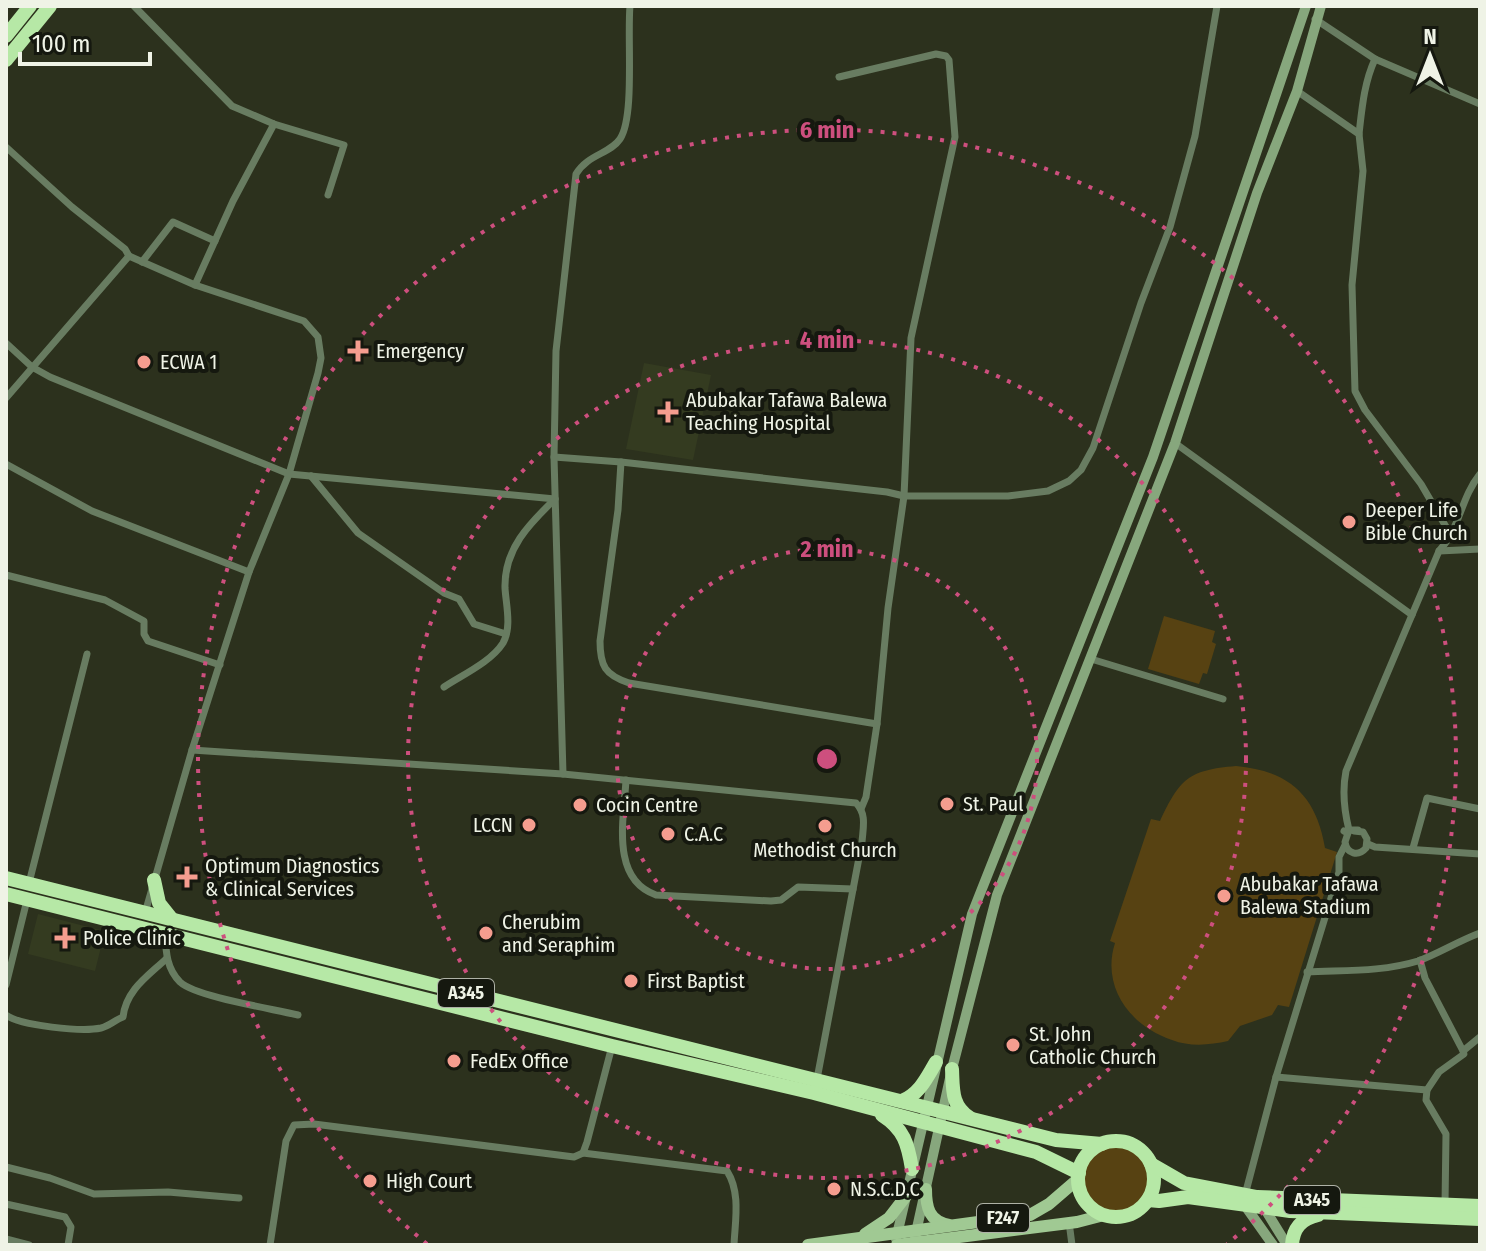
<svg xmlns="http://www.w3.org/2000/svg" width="1486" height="1251" viewBox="0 0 1486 1251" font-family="'Fira Sans Condensed',sans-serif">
<rect width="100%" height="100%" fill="#2c311d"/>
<g fill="#343b20">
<polygon points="644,363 711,375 693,460 626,449"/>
<polygon points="38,914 100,930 96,945 101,947 95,971 28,954"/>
</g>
<g fill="#574212">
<polygon points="1164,616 1215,631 1212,642 1216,644 1207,674 1203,673 1199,684 1148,669"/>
<path d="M 1236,766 C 1289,771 1316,795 1325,848 L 1337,852 L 1289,1007 L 1278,1005 L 1272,1015 L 1240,1026 L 1228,1041 C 1210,1045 1190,1047 1172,1040 C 1130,1026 1101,987 1115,943 L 1110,941 L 1151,819 L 1160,821 C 1180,779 1188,770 1236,766 Z"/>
<circle cx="1115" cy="1179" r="33"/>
</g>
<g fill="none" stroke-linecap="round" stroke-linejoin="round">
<g stroke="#687c61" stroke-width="7">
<polyline points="134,6 232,106 274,124 344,145 328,195"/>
<polyline points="1315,19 1375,59 1480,104"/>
<polyline points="839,77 936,54 946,56 949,60 955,137 911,338 904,496 888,608 877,724 866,797 861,809"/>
<polyline points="1297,91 1359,134 1363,171 1352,285 1355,391 1365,410 1421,484 1452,537"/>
<path d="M 1359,134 C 1362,108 1364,83 1375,59"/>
<polyline points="6,147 72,207 125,249 129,256 195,285 304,321 318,337 321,358 318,373 289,474 249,572 192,750 145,913"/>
<polyline points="142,262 173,222 215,241"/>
<polyline points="195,285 233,201 274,124"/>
<polyline points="6,343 32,367 50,377 289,474 555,499"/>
<polyline points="6,398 129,256"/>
<polyline points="1175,443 1412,615"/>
<polyline points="554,457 621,462 887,492 904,496 1008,496 1048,491 1069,481 1081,470 1093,448 1141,303 1170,227 1195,136 1217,6"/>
<path d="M 621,462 L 618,510 L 600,641 C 600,666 605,675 629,683 L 877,724"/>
<polyline points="6,464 92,511 249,572"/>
<polyline points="311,476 358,533 444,593 459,599 474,624 506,634"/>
<polyline points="1439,551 1480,549"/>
<polyline points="6,575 105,600 144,621 144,634 148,641 220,665"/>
<polyline points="1091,659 1223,699"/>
<path d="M 444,687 C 462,675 491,662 503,643 C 512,627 506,605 505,588 C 504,549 529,524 555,499"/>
<path d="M 192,750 L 563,774 L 856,803 C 867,814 863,828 862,842 L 817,1079"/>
<path d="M 563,774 L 554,457 L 556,351 L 576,174 C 588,154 610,154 620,139 C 635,117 627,37 630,6"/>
<path d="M 626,780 C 624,818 610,879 656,895 L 771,901 L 781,900 L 798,887 L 853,889"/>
<path d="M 1358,830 L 1349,830 C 1344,810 1342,791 1346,771 L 1439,551 C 1461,527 1460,499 1480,474"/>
<path d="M 1344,831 L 1348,833 L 1345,842 C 1347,854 1358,857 1366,848 L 1367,839 L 1363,832 L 1354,831"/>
<polyline points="1368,844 1375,847 1480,854"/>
<polyline points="1413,848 1427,798 1480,809"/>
<polyline points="29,883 87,654"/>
<path d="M 165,935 C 166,953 167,969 180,982 C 196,997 274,1009 298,1015"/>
<polyline points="1420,960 1425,978 1463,1051"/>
<path d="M 1307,972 C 1344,970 1382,972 1418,961 C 1438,954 1458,941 1480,933"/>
<polyline points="6,985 27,900"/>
<path d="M 6,1015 C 21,1026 82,1032 101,1028 C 109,1026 115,1020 123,1017 C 126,990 148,976 166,959"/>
<polyline points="1276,1077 1427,1090"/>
<path d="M 583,1153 L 727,1171 C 741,1193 735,1221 734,1245"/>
<polyline points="6,1167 50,1178 94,1194 168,1192 239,1198"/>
<polyline points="1245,1195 1276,1077 1339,872 1339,857 1345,845"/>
<polyline points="6,1204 65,1217 71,1227 68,1245"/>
<polyline points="1445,1204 1446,1134 1426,1100 1427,1090 1439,1072 1464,1054 1463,1051 1480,1037"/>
<polyline points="1069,1222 1072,1245"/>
<polyline points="6,1239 29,1245"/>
<polyline points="270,1245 286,1141 294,1125 314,1124 574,1157 583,1153 587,1142 612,1046"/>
</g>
<g stroke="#87a77d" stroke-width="10">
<polyline points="1263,1206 1287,1245"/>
<polyline points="1246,1207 1273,1245"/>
<polyline points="915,1237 952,1069 997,895 1175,443 1257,193 1297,91 1321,6"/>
<polyline points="896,1239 972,914 1153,457 1306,6"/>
</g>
<g stroke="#a0c993" stroke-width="12">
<path d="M 926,1189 C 926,1208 929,1221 949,1225"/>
<polyline points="865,1234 889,1218 906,1196"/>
<polyline points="808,1245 1030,1215 1049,1204 1078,1179"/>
<polyline points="897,1245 1077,1222 1104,1215"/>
</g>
<g stroke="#b6e8a6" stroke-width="14">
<polyline points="6,36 30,6"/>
<polyline points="6,60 50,6"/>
<polyline points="6,878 1056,1140 1102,1144"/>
<polyline points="154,880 159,903 171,918"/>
<polyline points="6,894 612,1046 814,1093 1036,1152 1079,1173"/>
<path d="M 952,1069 C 953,1089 951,1106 970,1118"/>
<path d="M 902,1101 C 920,1093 926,1079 936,1062"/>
<path d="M 882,1115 C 904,1129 908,1144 912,1169"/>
<circle cx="1116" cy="1179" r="38"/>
<polyline points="1151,1164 1184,1183 1257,1197 1480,1206"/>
<polyline points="1148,1200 1159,1201 1188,1197 1290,1211 1480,1219"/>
<path d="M 1292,1245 C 1293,1228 1301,1219 1318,1215"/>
</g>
</g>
<g fill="none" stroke="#cd4f7e" stroke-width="4" stroke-dasharray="4 8">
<circle cx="827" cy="759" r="210"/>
<circle cx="827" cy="759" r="419"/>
<path d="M427 1244A629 629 0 1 1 1227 1244"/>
</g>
<g fill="#f59d8f" stroke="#15180f" stroke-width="3">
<path d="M354 339h8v8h8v8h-8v8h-8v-8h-8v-8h8z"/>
<circle cx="144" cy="362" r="8"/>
<path d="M664 400h8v8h8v8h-8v8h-8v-8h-8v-8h8z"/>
<circle cx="1349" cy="522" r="8"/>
<circle cx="947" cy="804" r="8"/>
<circle cx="580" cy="805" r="8"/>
<circle cx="529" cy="825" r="8"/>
<circle cx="825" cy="826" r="8"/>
<circle cx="668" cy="834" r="8"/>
<path d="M183 865h8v8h8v8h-8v8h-8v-8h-8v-8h8z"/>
<circle cx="1224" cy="896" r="8"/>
<circle cx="486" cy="933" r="8"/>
<path d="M61 926h8v8h8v8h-8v8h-8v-8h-8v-8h8z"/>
<circle cx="631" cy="981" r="8"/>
<circle cx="1013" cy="1045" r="8"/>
<circle cx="454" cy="1061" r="8"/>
<circle cx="370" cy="1181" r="8"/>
<circle cx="834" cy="1189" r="8"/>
</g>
<g text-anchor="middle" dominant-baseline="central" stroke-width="8" stroke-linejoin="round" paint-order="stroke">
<g fill="#15180f" stroke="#aeb1a6" stroke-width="2">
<rect x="438" y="979" width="56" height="28" rx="6"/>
<rect x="1284" y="1186" width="56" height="28" rx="6"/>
<rect x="977" y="1204" width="52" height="28" rx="6"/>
</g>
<g font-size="18" font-weight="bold" fill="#eff3e6">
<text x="466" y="993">A345</text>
<text x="1312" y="1200">A345</text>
<text x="1003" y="1218">F247</text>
</g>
<g font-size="20" fill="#eff3e6" stroke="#15180f" text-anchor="start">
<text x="376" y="351">Emergency</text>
<text x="160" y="362">ECWA 1</text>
<text x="686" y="400">Abubakar Tafawa Balewa<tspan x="686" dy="23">Teaching Hospital</tspan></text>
<text x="1365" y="510">Deeper Life<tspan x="1365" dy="23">Bible Church</tspan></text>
<text x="963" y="804">St. Paul</text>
<text x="596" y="805">Cocin Centre</text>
<text x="513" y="825" text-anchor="end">LCCN</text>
<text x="684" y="834">C.A.C</text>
<text x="825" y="850" text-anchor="middle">Methodist Church</text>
<text x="205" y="866">Optimum Diagnostics<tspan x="205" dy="23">&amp; Clinical Services</tspan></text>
<text x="1240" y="884">Abubakar Tafawa<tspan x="1240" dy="23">Balewa Stadium</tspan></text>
<text x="502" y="922">Cherubim<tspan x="502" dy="23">and Seraphim</tspan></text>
<text x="83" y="938">Police Clinic</text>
<text x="647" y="981">First Baptist</text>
<text x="1029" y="1034">St. John<tspan x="1029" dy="23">Catholic Church</tspan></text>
<text x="470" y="1061">FedEx Office</text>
<text x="386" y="1181">High Court</text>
<text x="850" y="1189">N.S.C.D.C</text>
</g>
</g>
<circle cx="827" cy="759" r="12" fill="#cd4f7e" stroke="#15180f" stroke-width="4"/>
<g font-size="24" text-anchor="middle" font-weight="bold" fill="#cd4f7e" stroke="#15180f" stroke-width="8" stroke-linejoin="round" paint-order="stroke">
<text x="827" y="138">6 min</text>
<text x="827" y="348">4 min</text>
<text x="827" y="557">2 min</text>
</g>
<rect width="1486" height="1251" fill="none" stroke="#eff3e6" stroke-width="16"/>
<g transform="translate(1430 56)" stroke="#15180f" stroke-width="6" paint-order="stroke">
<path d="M0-6L14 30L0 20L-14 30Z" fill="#eff3e6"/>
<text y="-12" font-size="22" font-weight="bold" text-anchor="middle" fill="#eff3e6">N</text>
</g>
<path d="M20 52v12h130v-12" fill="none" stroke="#eff3e6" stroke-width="4"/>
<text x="32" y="52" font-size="24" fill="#eff3e6" stroke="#15180f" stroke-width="6" paint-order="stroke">100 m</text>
</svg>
